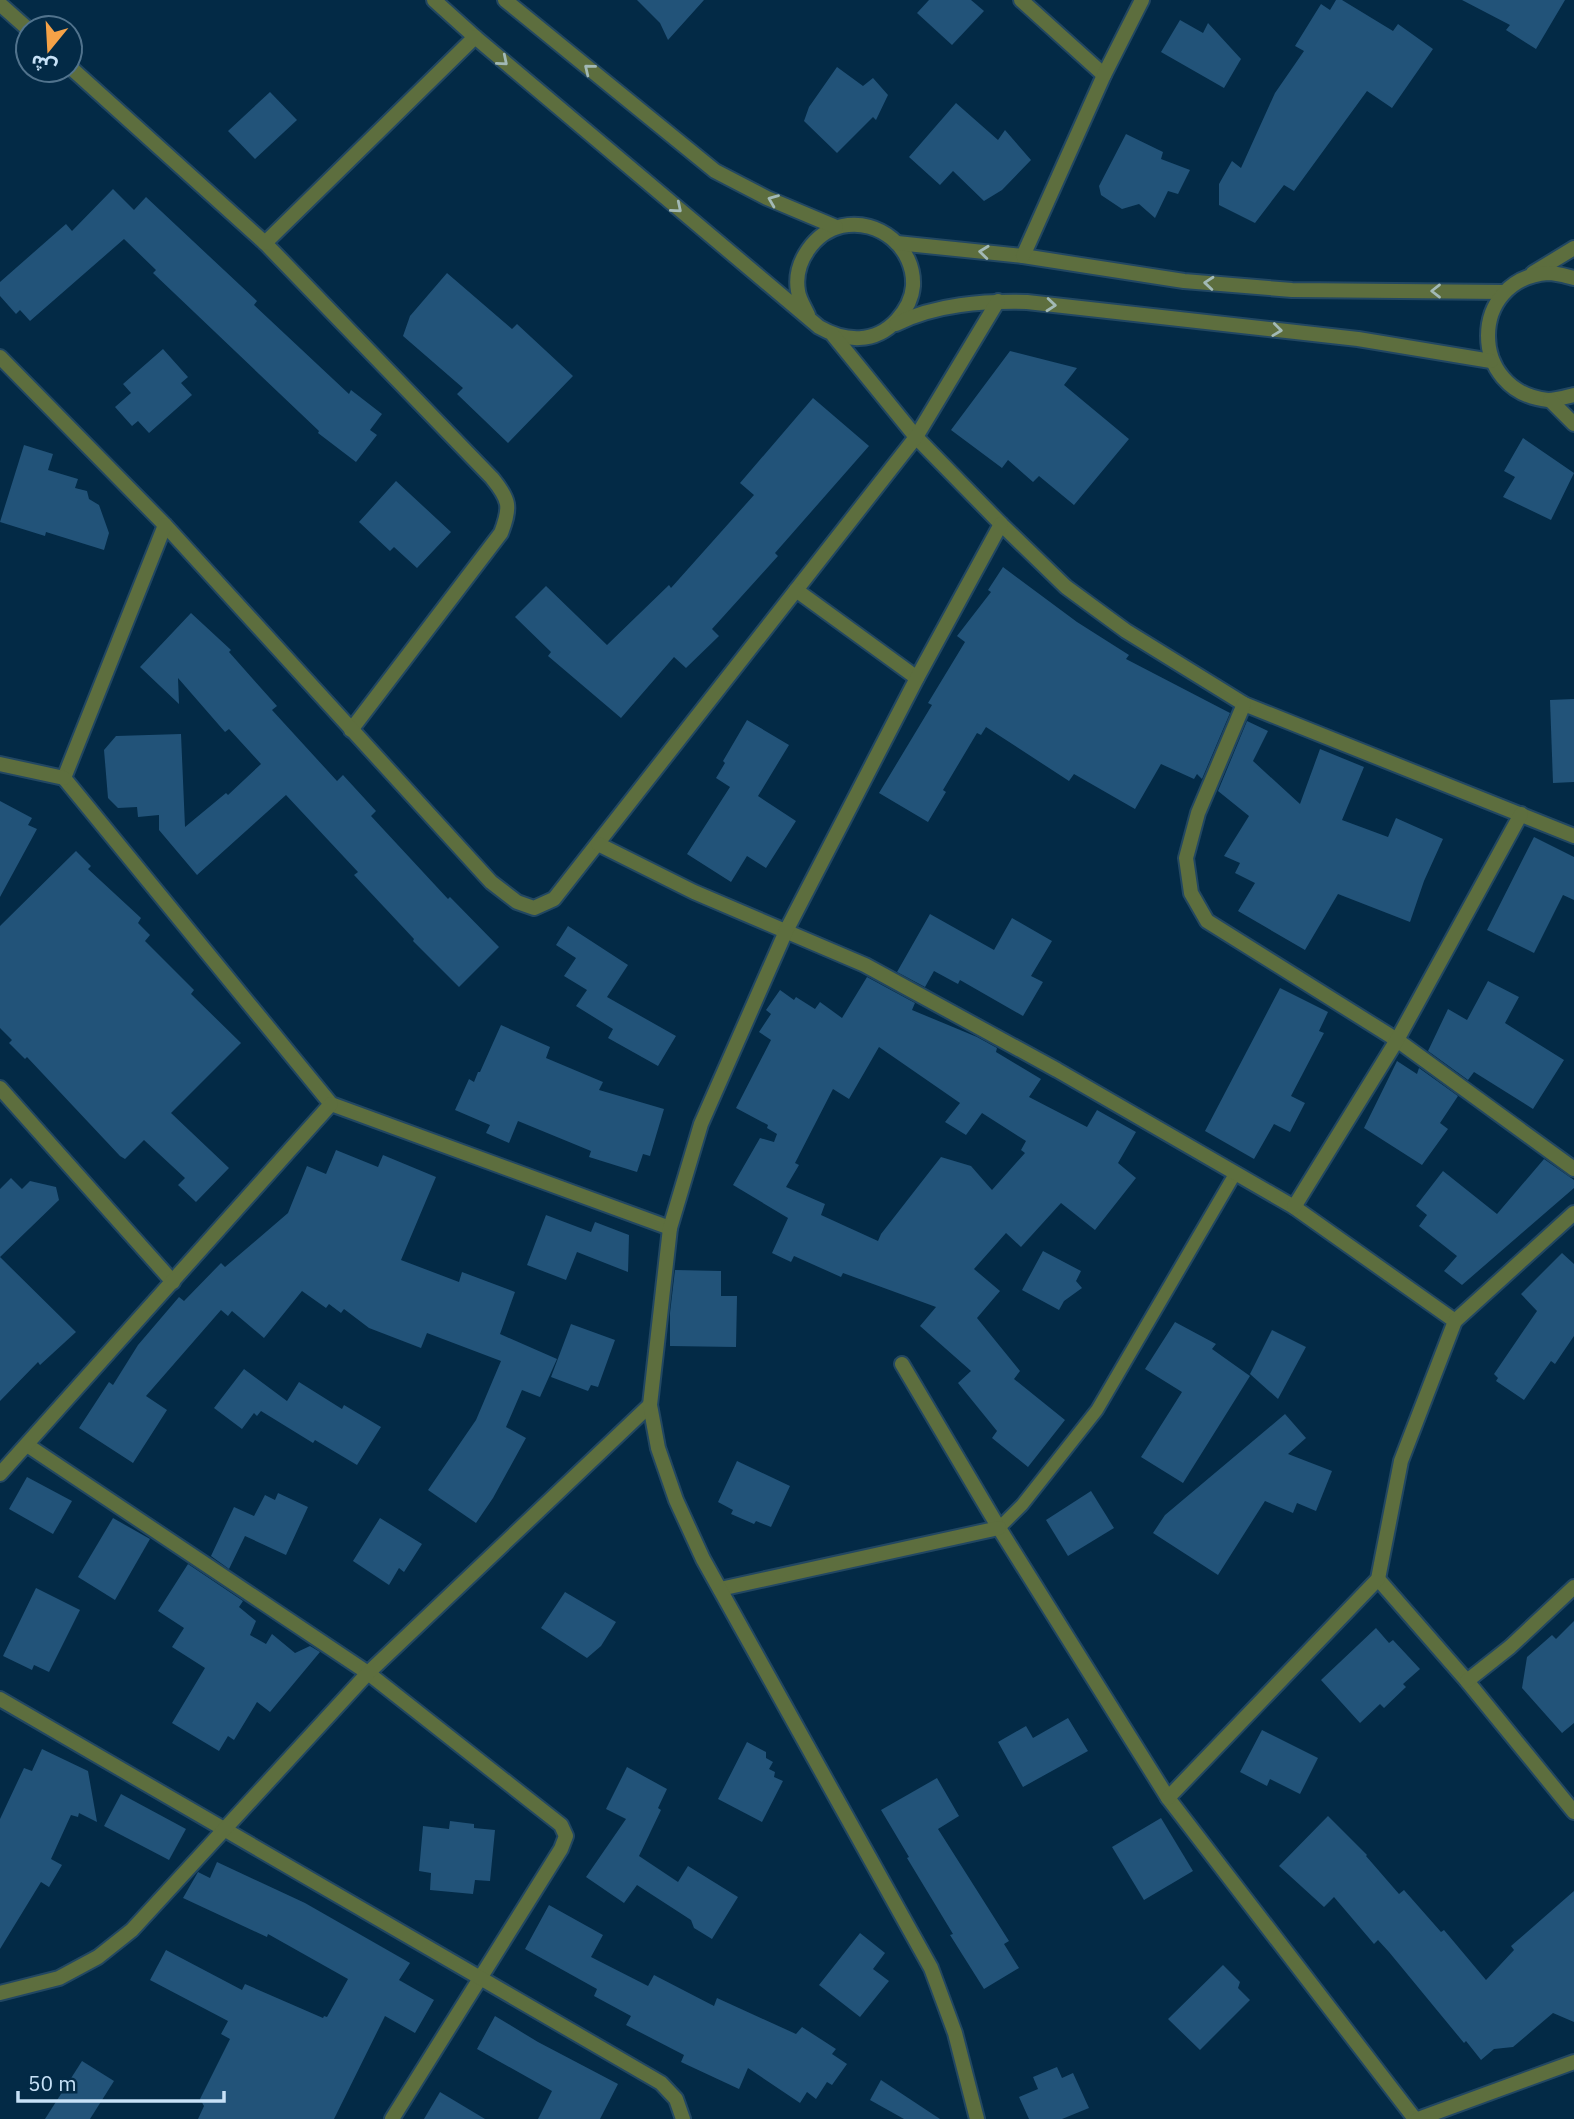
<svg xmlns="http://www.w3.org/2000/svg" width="1574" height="2119" viewBox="0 0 1574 2119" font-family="'IBM Plex Sans','Noto Sans Arabic',sans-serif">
<rect width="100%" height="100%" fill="#032a46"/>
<g fill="#225379" fill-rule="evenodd">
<polygon points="637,0 704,0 668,40 660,23"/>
<polygon points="929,0 971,0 984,11 952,45 917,13"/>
<polygon points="1336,0 1342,0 1393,31 1398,24 1433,49 1392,108 1367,91 1294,191 1284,185 1255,223 1219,205 1219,184 1232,161 1241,168 1275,93 1304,51 1295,46 1321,4 1330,10"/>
<polygon points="1462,0 1565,0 1536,49 1506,30 1510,25"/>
<polygon points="1180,20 1203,33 1208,23 1241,59 1224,88 1161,52"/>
<polygon points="837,67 863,86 873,78 888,95 876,120 873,117 837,153 804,121 809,107"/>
<polygon points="270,92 297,120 255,159 228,131"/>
<polygon points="956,103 998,140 1005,130 1031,160 1002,190 984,201 953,171 940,185 909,157"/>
<polygon points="1126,134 1163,152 1161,159 1190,170 1178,194 1168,191 1155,218 1139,204 1122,209 1101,195 1099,186"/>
<polygon points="113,189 134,210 146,197 257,301 254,305 349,394 351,390 382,414 370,430 377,435 356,462 318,433 319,431 153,273 156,270 124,239 30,321 20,310 16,314 0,296 0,282 66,224 72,231"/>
<polygon points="447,273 512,329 517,324 573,376 508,443 457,394 463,388 403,336 410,316"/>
<polygon points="163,349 188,377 181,383 192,395 149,433 138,421 132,426 115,407 131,393 123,384"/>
<polygon points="1010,351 1077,368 1064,385 1129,439 1074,505 1039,476 1033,482 1008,460 1002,468 951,430"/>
<polygon points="813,398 869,446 775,553 778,556 712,629 719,636 686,668 674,657 621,718 548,656 551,652 515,617 546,586 607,645 669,585 671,588 754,495 740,483"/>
<polygon points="1523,438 1574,473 1551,520 1503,497 1515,477 1504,471"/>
<polygon points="24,445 53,454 48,470 78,479 75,488 87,491 89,499 99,505 109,533 104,550 46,532 45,536 0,522"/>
<polygon points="396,481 451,532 417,568 394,547 390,551 359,522"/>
<polygon points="1003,567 1077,622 1129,655 1126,659 1230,713 1202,779 1197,774 1194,779 1161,764 1135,809 1074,774 1069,781 986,727 981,735 977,733 943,790 946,792 928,822 879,793 932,705 928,703 965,642 957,636 991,592 988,590"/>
<polygon points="191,613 231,650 229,652 277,706 272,710 337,781 343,775 376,811 371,816 448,899 450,897 499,947 459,987 413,941 414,939 354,875 358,872 286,795 197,875 159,830 159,815 138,817 137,807 118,808 108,798 104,750 116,736 181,734 185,827 226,793 228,795 261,764 229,729 225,732 178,678 179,704 140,667"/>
<polygon points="1574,699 1574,782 1553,783 1550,700"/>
<polygon points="747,720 789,745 758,796 796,821 766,868 747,856 731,882 687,854 730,787 716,778 725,763 723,761"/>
<polygon points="1247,721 1268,731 1253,761 1300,804 1320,749 1364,767 1342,820 1388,837 1396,818 1443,839 1424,881 1410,922 1338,894 1305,950 1238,911 1255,883 1235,873 1240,863 1224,856 1249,816 1218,791"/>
<polygon points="0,801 32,818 28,825 37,829 0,897"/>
<polygon points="1534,837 1574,857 1574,900 1563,895 1534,953 1487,930"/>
<polygon points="76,851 91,866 88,869 141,918 138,923 150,935 145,941 194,990 191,994 241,1043 171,1113 229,1168 196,1202 178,1185 185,1178 144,1140 125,1159 120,1156 27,1057 25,1059 9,1043 12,1040 0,1028 0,926"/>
<polygon points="930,914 994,950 1012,918 1052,941 1031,976 1043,982 1023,1016 960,980 958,984 934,971 925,987 897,972"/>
<polygon points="568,926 628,965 607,997 676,1036 658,1066 608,1038 613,1029 576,1006 587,990 564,976 576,958 556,945"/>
<path d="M 867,977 L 915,1003 L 912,1010 L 977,1037 L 997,1048 L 996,1052 L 1041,1079 L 1029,1097 L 1087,1127 L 1097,1110 L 1136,1132 L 1118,1163 L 1136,1178 L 1095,1230 L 1061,1203 L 1021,1247 L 1006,1233 L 974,1269 L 1000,1291 L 977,1318 L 1020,1371 L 1014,1379 L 1065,1420 L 1028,1467 L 992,1438 L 997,1431 L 958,1383 L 971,1371 L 920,1326 L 936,1307 L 843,1273 L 841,1277 L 794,1256 L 791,1262 L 772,1253 L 788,1218 L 733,1185 L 760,1138 L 774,1142 L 777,1134 L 767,1128 L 768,1125 L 736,1108 L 771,1040 L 759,1032 L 771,1014 L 766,1010 L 780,990 L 794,1000 L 796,997 L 815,1009 L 820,1002 L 842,1018 ZM 879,1047 L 960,1103 L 945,1122 L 966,1135 L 982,1113 L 1026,1141 L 1021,1150 L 1025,1153 L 992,1190 L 971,1166 L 941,1157 L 881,1234 L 878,1241 L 821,1215 L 825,1204 L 786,1187 L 799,1165 L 795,1163 L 833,1089 L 849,1099 Z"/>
<polygon points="1488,981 1519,997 1505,1023 1564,1060 1533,1109 1474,1072 1468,1080 1428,1051 1448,1009 1467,1020"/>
<polygon points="1280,988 1328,1012 1319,1031 1324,1033 1291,1096 1305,1103 1290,1132 1274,1124 1254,1159 1205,1131"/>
<polygon points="501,1025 550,1047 546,1058 603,1082 599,1090 664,1109 650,1156 643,1154 637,1172 589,1157 591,1151 518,1121 509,1143 486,1133 490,1125 455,1110 469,1079 474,1082 478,1072 480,1072"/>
<polygon points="1397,1061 1417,1074 1419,1068 1458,1096 1440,1123 1448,1129 1422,1165 1364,1128"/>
<polygon points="336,1150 378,1167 383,1155 436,1177 401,1260 459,1282 462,1272 515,1292 500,1334 557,1359 540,1397 522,1390 506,1427 526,1438 493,1498 476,1523 428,1490 476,1420 501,1361 427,1333 421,1348 369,1328 344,1309 341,1313 329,1304 326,1308 302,1291 264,1338 232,1311 228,1316 221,1310 146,1396 167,1410 133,1463 79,1428 109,1382 113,1385 138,1345 179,1297 184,1301 221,1263 225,1267 288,1213 307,1166 326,1174"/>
<polygon points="1544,1159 1574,1180 1574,1188 1462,1285 1444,1271 1457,1256 1419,1226 1427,1215 1416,1206 1443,1171 1497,1214"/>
<polygon points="11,1178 22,1189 30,1181 56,1187 59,1200 0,1257 0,1189"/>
<polygon points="546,1215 591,1232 595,1222 629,1235 628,1272 577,1252 566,1280 527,1265"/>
<polygon points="1043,1251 1081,1271 1076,1281 1082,1288 1064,1301 1059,1310 1022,1290"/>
<polygon points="1562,1253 1574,1264 1574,1336 1555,1364 1551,1361 1524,1400 1496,1381 1498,1378 1494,1374 1537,1311 1521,1294"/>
<polygon points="0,1257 76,1332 40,1365 38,1362 0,1401"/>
<polygon points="675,1270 721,1271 721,1296 737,1296 736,1347 670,1346 670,1313"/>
<polygon points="1175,1322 1216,1344 1212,1349 1250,1376 1183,1483 1141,1457 1182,1392 1145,1369"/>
<polygon points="571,1324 615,1340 598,1387 591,1385 588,1391 551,1377"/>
<polygon points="1272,1330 1306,1347 1278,1399 1250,1374"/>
<polygon points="244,1369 287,1401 299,1382 342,1409 344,1405 381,1427 357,1465 315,1440 313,1443 261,1411 257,1416 254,1413 242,1429 214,1408"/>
<polygon points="1285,1414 1306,1438 1288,1454 1332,1471 1316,1511 1297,1503 1293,1513 1265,1501 1218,1575 1153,1533 1165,1515"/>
<polygon points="737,1461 790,1486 771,1527 756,1521 754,1524 731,1514 733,1510 718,1502"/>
<polygon points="27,1477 72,1501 53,1534 9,1509"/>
<polygon points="1091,1491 1114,1528 1068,1556 1046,1520"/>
<polygon points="278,1493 308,1507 286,1555 245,1536 229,1569 211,1556 234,1507 254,1516 265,1495 275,1500"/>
<polygon points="113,1518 150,1539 115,1600 78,1577"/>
<polygon points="380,1518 422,1544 404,1572 399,1568 389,1585 353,1561"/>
<polygon points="188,1564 243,1601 239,1607 256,1621 250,1635 266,1644 272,1634 295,1653 310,1646 320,1652 270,1712 257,1702 234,1740 228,1736 219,1751 172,1723 205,1668 172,1647 184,1628 158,1611"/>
<polygon points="36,1588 80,1610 49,1672 34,1665 32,1670 3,1656"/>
<polygon points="565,1592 616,1622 601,1646 587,1658 541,1628"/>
<polygon points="1574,1621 1574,1723 1562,1733 1522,1688 1527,1657 1552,1635 1556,1639"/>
<polygon points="1376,1628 1389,1643 1393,1640 1420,1669 1403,1684 1406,1687 1384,1708 1380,1704 1360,1723 1321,1680"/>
<polygon points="1068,1718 1088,1751 1023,1787 998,1742 1026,1726 1033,1738"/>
<polygon points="1262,1730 1318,1758 1300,1794 1270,1779 1267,1786 1240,1772"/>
<polygon points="747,1742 766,1752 766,1758 773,1762 769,1769 775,1772 774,1777 783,1781 762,1822 718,1799"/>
<polygon points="42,1749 88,1771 97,1822 79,1813 78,1817 71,1815 51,1859 62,1865 49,1887 41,1882 0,1949 0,1819 24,1768 32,1771"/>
<polygon points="627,1767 667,1789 658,1808 661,1810 639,1856 678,1882 688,1866 738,1897 712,1939 694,1928 691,1920 637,1885 624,1903 586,1877 626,1819 606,1809"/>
<polygon points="937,1778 959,1816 938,1829 1009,1941 1004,1944 1019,1968 984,1989 950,1935 953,1934 907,1858 909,1857 881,1810"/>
<polygon points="121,1794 186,1829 169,1860 104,1826"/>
<polygon points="1328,1816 1367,1855 1366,1856 1399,1894 1404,1890 1441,1932 1444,1930 1486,1980 1514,1950 1511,1946 1574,1891 1574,2022 1553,2013 1513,2047 1494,2049 1481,2060 1466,2041 1464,2043 1389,1952 1378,1940 1374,1944 1334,1897 1324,1907 1279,1866"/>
<polygon points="1161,1818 1193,1871 1144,1900 1112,1847"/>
<polygon points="450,1821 474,1824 474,1828 495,1830 490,1881 475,1880 473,1894 430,1890 431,1873 419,1871 423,1826 449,1829"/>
<polygon points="217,1862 305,1903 410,1963 399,1980 434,2000 415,2033 385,2016 334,2119 198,2119 204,2106 200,2099 230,2039 221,2034 228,2021 150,1980 166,1950 242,1990 245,1984 323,2018 324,2016 327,2017 348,1979 268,1934 267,1937 183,1898 198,1872 210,1878"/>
<polygon points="549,1905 603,1935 591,1957 648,1986 654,1975 714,2006 717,1998 796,2034 802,2027 836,2049 832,2054 847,2064 832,2085 827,2082 816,2099 807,2092 800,2103 748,2068 739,2089 681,2062 684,2055 626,2025 631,2016 594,1996 597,1989 525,1949"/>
<polygon points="860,1933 885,1953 873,1969 889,1981 860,2017 819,1985"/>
<polygon points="1223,1965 1240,1982 1238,1988 1250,2000 1200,2050 1168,2019"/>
<polygon points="495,2016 538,2042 618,2084 600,2119 538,2119 552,2091 477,2049"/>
<polygon points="82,2061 114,2081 90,2119 45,2119"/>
<polygon points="1057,2067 1062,2078 1073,2073 1089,2108 1062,2119 1029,2119 1019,2097 1038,2089 1033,2077"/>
<polygon points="881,2080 940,2119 904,2119 870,2100"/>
<polygon points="440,2092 485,2119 424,2119"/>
</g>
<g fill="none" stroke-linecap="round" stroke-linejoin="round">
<g stroke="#224762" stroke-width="16">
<polyline id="lane" points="999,1528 1022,1505 1097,1410 1235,1174"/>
</g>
<g stroke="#224762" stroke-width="18">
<g id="street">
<path d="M 434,0 L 475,37 L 819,327 C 845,342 875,344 897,320 C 905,311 912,299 913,286 C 915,248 879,218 842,226 C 815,232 793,262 798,291 C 799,299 805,308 808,315"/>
<polyline points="505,0 715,171 767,198 836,227"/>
<polyline points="1021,0 1104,75"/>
<polyline points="0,4 28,29"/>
<path d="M 70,67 L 265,243 L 492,478 C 510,500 511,507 501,533 L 351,730"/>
<polyline points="265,243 475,37"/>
<polyline points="897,243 1023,256 1184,281 1292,290 1504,292"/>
<polyline points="1023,256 1104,75 1142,0"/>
<polyline points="1533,273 1574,248"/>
<path d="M 1574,278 C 1566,276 1556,273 1548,273 C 1468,279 1468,392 1548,400 C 1556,400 1566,397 1574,395"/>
<path d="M 896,324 C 936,304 983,301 1027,302 L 1358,339 L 1491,361"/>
<polyline points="833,335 916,437 1001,524 1066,587 1126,631 1244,704 1574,836"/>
<polyline points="0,357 165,525 491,882 517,902 534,908 554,899 916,437 998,301"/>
<polyline points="1550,400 1574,424"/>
<polyline points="165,525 64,778 331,1104 670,1228"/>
<polyline points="796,590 917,678"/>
<polyline points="1244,704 1198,813 1186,858 1191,893 1207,921 1397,1040 1574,1169"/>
<polyline points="0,764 64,778"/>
<polyline points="598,844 694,892 865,965 1057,1070 1294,1207 1455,1321"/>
<polyline points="0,1088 173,1282"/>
<polyline points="1294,1207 1397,1040 1521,814"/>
<polyline points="902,1364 999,1528 1168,1798 1415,2119"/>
<polyline points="27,1445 368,1673 561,1825 566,1836 561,1849 392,2119"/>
<polyline points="0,1474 331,1104"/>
<polyline points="1378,1579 1467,1681 1574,1812"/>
<polyline points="720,1589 999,1528"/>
<polyline points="1467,1681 1510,1647 1574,1587"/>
<polyline points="0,1699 661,2083 676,2099 683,2119"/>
<polyline points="1168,1798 1378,1579 1401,1461 1455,1321 1574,1213"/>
<polyline points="0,1993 59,1978 98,1957 132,1930 368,1673 650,1405"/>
<polyline points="977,2119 955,2033 931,1968 703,1559 676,1500 658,1448 650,1405 670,1228 701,1124 786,931 917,678 1001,524"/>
<polyline points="1418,2119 1574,2062"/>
</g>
</g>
<use href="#lane" stroke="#5d6e3e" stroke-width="12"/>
<use href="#street" stroke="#5d6e3e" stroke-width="14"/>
</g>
<defs><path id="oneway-chevron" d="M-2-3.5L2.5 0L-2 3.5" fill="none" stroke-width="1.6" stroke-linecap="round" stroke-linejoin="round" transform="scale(1.75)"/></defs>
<g stroke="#a2b9b6">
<use href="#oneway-chevron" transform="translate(503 61) rotate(40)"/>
<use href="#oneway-chevron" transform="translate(589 69) rotate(-141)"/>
<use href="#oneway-chevron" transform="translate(773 200) rotate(-158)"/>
<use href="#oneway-chevron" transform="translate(677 208) rotate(40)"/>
<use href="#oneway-chevron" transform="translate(984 252) rotate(-174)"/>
<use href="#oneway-chevron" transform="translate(1209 283) rotate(-175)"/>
<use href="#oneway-chevron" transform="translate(1436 291) rotate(-180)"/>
<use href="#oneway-chevron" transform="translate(1051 305) rotate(5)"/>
<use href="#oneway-chevron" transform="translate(1277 330) rotate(7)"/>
</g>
<g transform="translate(49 49) rotate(198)"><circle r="33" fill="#032a46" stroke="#51738d" stroke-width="2"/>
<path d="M0-5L12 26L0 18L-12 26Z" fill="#f6a247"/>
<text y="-10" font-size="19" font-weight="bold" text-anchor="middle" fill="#c7e1f7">ش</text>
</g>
<path d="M18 2091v10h206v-10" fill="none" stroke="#c7e1f7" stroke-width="3.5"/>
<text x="28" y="2091" font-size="21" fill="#c7e1f7" stroke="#032a46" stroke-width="5" paint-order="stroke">50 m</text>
</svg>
